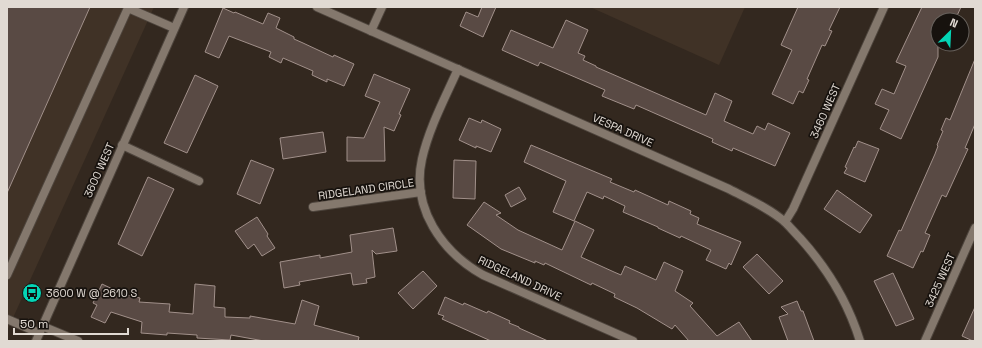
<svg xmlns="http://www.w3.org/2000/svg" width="982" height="348" viewBox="0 0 982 348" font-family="'Space Grotesk',sans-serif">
<rect width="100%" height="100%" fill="#33281f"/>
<g fill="#403226">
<polygon points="7,7 154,7 7,331"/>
<polygon points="590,7 745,7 719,65"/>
</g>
<g fill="#594a44" stroke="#a1908a">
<polygon points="7,7 90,7 7,193"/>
<polygon points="482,7 496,7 483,37 460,26 466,12 478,17"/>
<polygon points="798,7 840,7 829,30 832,31 825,46 822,45 807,79 809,80 803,93 799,91 793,104 772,94 792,50 781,45"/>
<polygon points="922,7 961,7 955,20 938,20 938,57 901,139 880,129 889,110 875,104 882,89 894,94 906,66 896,62"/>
<polygon points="223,8 234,13 235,12 263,24 268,13 280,18 276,28 294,37 294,39 303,43 333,57 334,55 354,64 344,86 327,79 327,82 312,75 313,71 283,58 281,63 269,57 271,52 229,36 219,58 205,52"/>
<polygon points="566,20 588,30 578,53 585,56 583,60 596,66 596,67 706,115 715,93 732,101 724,121 753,134 757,126 765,130 768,123 790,133 775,166 733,148 732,151 712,142 713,139 636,105 634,109 602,96 605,90 540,62 538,66 502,50 511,30 553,48"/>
<polygon points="975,59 975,124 965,148 968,149 946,197 942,195 925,233 930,235 923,252 921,251 913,268 887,256 899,230 901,231 935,154 938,146 937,145 943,131 941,130 946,118 950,120"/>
<polygon points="374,74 410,89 399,114 401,115 394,131 384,127 385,161 347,161 347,137 364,138 380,102 365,96"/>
<polygon points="195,75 218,86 187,153 164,143"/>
<polygon points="469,118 481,123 482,120 501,129 491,152 476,146 476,148 459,140"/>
<polygon points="323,132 326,152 283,159 280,138"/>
<polygon points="858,141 879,149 865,182 844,173 847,168 845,167 854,147 855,148"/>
<polygon points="531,145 612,179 610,182 634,192 635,190 668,205 669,201 691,211 690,214 699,218 697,224 741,242 731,265 729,263 726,269 706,260 711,250 681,236 680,238 658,228 658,227 623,212 625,206 604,196 603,199 587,192 574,221 553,212 566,181 524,162"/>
<polygon points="251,160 274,169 260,204 237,194"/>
<polygon points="454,160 476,161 475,199 453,198"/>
<polygon points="148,177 174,189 142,256 118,244"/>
<polygon points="519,187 526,199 511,207 505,195"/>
<polygon points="837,190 872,215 860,233 824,209"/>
<polygon points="484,202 501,213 496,215 518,230 562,250 575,221 594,230 581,257 614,272 621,275 625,266 656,280 664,262 683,271 675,291 693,303 690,306 717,336 739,322 752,341 689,341 675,325 672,329 637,308 614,297 615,294 592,283 591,285 545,263 544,265 535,261 535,263 501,249 467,225"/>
<polygon points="257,217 268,234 267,236 275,248 262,256 254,244 248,249 235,231"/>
<polygon points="393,228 397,251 376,254 372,250 375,277 366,279 367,283 353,285 351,273 299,282 300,285 284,288 280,262 320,255 320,258 352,252 350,235"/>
<polygon points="757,254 783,281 769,294 743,267"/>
<polygon points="423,271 437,286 413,309 398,293"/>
<polygon points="893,273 914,319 896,326 874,281"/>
<polygon points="102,284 123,294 140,298 139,302 170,304 169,312 193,314 195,284 215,286 214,307 225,308 225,317 250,318 250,316 295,324 302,300 319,306 314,325 359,337 358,341 264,341 231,335 230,340 197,338 197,335 167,333 167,335 141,333 142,322 111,312 105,323 91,317 97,305 93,303"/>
<polygon points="445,297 463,305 464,303 487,313 488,311 510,321 509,323 519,327 519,328 548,341 491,341 442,319 444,316 438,314"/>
<polygon points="797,301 801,311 803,311 814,341 788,341 779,317 788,314 781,307"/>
<polygon points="975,307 975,341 973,341 962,336"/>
</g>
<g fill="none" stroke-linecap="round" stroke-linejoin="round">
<g stroke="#4e453d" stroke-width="10">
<g id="service">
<polyline points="122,145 199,181"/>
<polyline points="7,275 128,8 174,28"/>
<polyline points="7,319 39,333"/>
</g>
</g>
<g stroke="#4e453d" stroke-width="10">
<g id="minor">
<path d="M 317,7 L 729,189 C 748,199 769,208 785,222 C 790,227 795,233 800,238 C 827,268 848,302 860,341"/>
<polyline points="371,31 382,7"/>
<path d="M 458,69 C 445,98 429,128 422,159 C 411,208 442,252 483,275 L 633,341"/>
<polyline points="313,207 421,192"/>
<polyline points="785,222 793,209 884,7"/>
<polyline points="42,326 78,341"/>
<polyline points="925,341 975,228"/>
</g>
</g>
<g stroke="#4e453d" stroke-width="10">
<polyline id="tertiary" points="36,341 184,7"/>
</g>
<use href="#service" stroke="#84786d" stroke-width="8"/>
<use href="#minor" stroke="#84786d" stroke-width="8"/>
<use href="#tertiary" stroke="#84786d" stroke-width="8"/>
</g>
<defs>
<g id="bus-disc" transform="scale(1)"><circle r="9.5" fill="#04d5b6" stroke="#17120e"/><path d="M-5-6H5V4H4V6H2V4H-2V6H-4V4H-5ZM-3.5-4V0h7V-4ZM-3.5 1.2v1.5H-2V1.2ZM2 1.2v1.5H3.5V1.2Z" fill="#111"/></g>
</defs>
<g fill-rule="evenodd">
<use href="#bus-disc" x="32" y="293"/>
</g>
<g text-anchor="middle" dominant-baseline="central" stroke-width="3.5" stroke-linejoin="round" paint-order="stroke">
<g font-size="11" fill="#e1dad3" stroke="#17120e">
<text transform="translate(825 111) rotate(-66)">3460 WEST</text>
<text transform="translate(623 130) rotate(24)">VESPA DRIVE</text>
<text transform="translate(99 170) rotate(-66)">3600 WEST</text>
<text transform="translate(366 189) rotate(-8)">RIDGELAND CIRCLE</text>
<text transform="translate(520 278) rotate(25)">RIDGELAND DRIVE</text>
<text transform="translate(940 280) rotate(-66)">3425 WEST</text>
</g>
<g font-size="11" fill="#e1dad3" stroke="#17120e" text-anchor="start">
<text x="46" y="293">3600 W @ 2610 S</text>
</g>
</g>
<rect width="982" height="348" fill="none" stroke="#e1dad3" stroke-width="16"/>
<g transform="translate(950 32) rotate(24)"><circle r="19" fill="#17120e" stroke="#68625d"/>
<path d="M0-3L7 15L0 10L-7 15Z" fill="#04d5b6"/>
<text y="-6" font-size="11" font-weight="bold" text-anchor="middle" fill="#e1dad3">N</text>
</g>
<path d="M14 328v6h114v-6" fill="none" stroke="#e1dad3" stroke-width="2"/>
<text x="20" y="328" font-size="12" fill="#e1dad3" stroke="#17120e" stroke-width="3" paint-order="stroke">50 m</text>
</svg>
